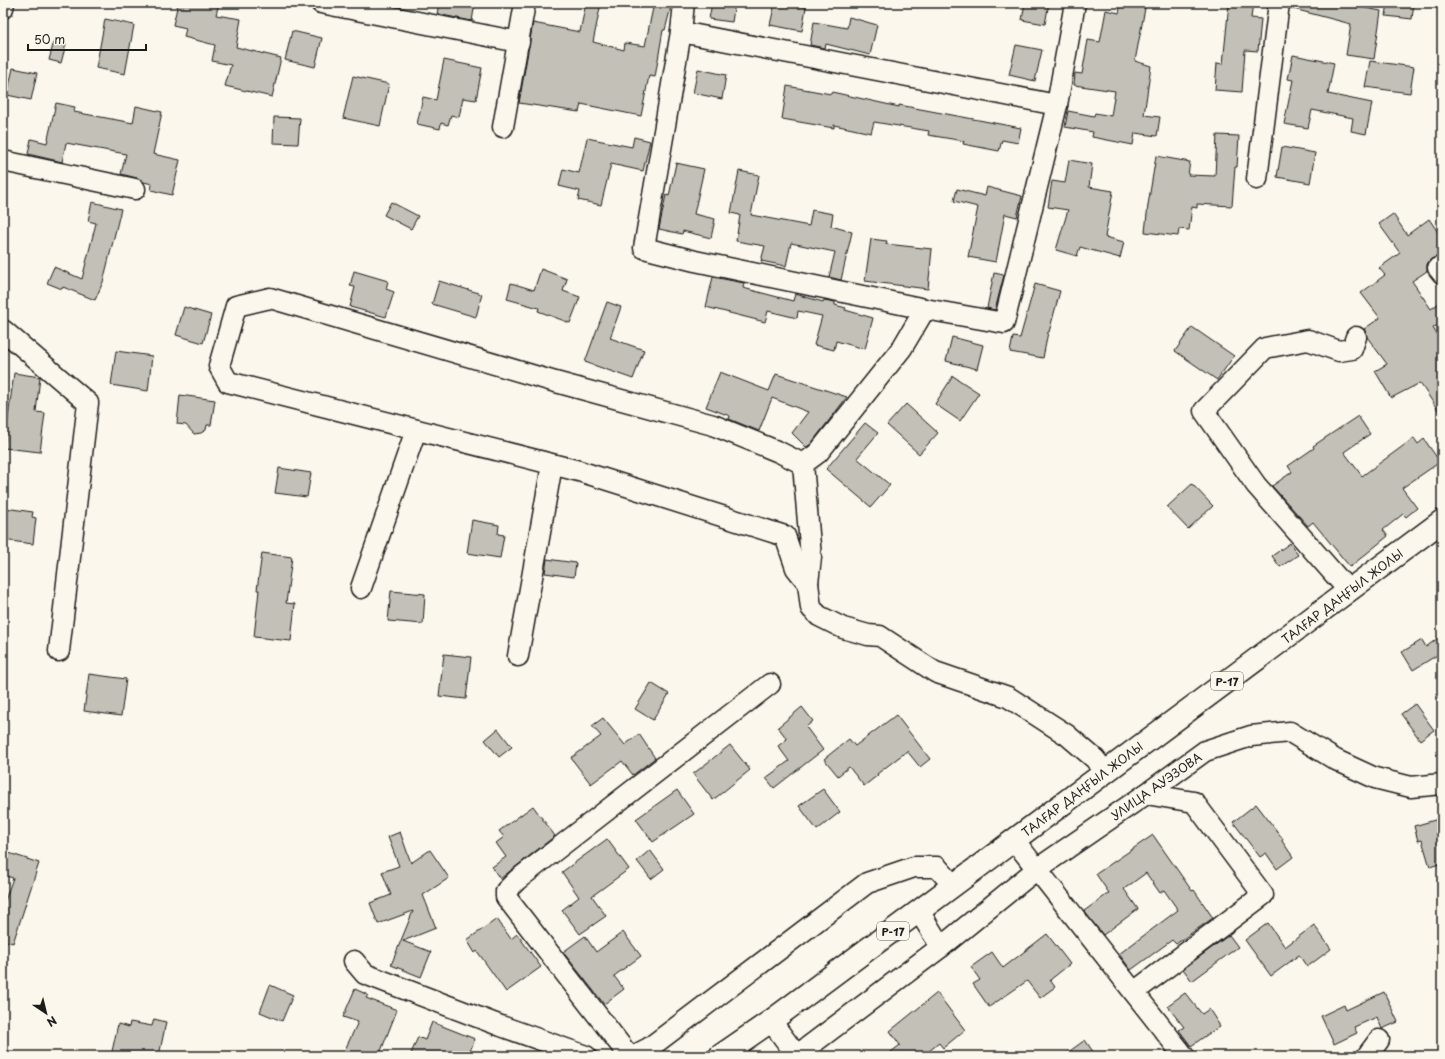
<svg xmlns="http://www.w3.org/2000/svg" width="1445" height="1059" viewBox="0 0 1445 1059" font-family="'Playpen Sans',sans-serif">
<rect width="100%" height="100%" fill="#fbf7ec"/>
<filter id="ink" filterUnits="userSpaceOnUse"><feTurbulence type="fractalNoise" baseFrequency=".025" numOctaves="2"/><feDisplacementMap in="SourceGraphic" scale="8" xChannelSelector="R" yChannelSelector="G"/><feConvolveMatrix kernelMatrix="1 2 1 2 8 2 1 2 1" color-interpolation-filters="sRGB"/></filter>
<g filter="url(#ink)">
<g fill="#c3c0b8" stroke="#1c1c1c">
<polygon points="178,3 219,3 216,15 241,19 236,47 281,58 272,97 225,86 231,65 212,61 215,45 184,37 186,28 173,25"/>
<polygon points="439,3 475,3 472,21 437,14"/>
<polygon points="586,3 601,3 593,42 624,50 625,43 645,46 654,3 672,3 665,30 663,30 655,77 649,76 641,116 581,104 579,112 519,103 533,23 580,32"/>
<polygon points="712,3 735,3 732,22 709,19"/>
<polygon points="775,3 782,3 806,7 802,31 770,25"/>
<polygon points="1025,3 1049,3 1045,24 1022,20"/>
<polygon points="1121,3 1146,3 1135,61 1151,66 1144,115 1160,117 1157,136 1135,133 1133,145 1092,137 1093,132 1065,127 1068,111 1094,116 1095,113 1111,116 1115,91 1074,85 1075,73 1082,74 1088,40 1100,42 1106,10 1119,13"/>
<polygon points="1229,3 1253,3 1251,18 1261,19 1258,51 1245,50 1242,92 1215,90 1217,63 1223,64"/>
<polygon points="1290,3 1340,3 1381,11 1374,59 1346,55 1351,24 1290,8"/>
<polygon points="1388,3 1414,3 1412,19 1386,16"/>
<polygon points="849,17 877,25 870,55 826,44 825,48 810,45 814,22 847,28"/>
<polygon points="105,19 134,25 125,74 96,68"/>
<polygon points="292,31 322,38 315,67 285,60"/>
<polygon points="54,41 66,44 61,63 49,60"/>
<polygon points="1016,45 1042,50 1035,81 1009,75"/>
<polygon points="1293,55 1334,63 1328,94 1372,103 1366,134 1351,131 1353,118 1312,110 1308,128 1284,124 1293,80 1288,79"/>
<polygon points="444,60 482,68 476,100 463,98 459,117 451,115 448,125 441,123 440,129 417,124 423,97 436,100"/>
<polygon points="1370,61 1414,67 1410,93 1365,87"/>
<polygon points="13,68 37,73 31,100 7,95"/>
<polygon points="698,69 726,75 722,99 693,93"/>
<polygon points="353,76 389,84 380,126 343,118"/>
<polygon points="787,86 831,94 832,92 899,107 899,105 1021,128 1018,143 1002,140 999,151 963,144 964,141 928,135 929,131 874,122 871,133 834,125 834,128 782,119"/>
<polygon points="56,103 75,107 74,112 133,123 136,106 162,112 153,154 180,160 172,195 151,190 152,184 144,182 137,178 121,174 126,154 66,143 62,162 28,154 31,139 47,143"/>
<polygon points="274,117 300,118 298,144 273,143"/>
<polygon points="1217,135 1239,136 1237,167 1235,167 1232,206 1197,204 1197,208 1192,207 1189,230 1179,229 1178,236 1145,232 1148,205 1156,156 1190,162 1188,175 1215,176"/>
<polygon points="634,137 650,141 643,171 611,164 601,205 578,200 580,191 559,186 563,169 579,173 587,138 632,147"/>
<polygon points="1282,147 1315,153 1310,183 1277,177"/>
<polygon points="1069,160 1092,164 1089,187 1113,191 1105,237 1124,242 1120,258 1080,247 1077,256 1056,250 1068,210 1048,207 1052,181 1065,183"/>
<polygon points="676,163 704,169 694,214 715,219 711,238 683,231 682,234 659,229 666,195 669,196"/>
<polygon points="739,171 759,175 751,215 809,226 812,210 833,214 831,226 852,232 841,280 829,277 835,252 791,243 786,266 761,261 765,246 736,241 740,215 731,213"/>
<polygon points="987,187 1022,196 1017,217 1005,214 996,262 968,257 978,207 954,201 957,189 985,196"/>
<polygon points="92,202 121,209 103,282 95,300 63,287 62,289 47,283 54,267 82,279 96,223 88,221"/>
<polygon points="391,202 418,216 411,229 384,215"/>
<polygon points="1393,214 1407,235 1429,219 1442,238 1442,257 1436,257 1431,259 1427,264 1427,271 1412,281 1431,309 1442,301 1442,322 1433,328 1442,343 1442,416 1420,383 1391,398 1375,371 1387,364 1367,337 1364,329 1380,318 1361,293 1385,275 1379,268 1400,253 1379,224"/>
<polygon points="871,239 887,241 886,244 932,249 928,289 865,281"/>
<polygon points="541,269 567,279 563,291 580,297 570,323 538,311 539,308 507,299 511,283 534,290"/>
<polygon points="354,271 388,281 386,289 394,292 386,317 350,307 355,287 350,286"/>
<polygon points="994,273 1004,275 995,310 987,308"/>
<polygon points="713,277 744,283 743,288 793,301 795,294 823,302 824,300 835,302 835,305 846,308 845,310 873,318 865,349 836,341 834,350 814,345 822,316 798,311 797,318 768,311 765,322 706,307"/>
<polygon points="439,281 482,294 476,317 432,304"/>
<polygon points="1035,284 1060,291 1049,332 1048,332 1043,358 1010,352 1013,337 1020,338"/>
<polygon points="607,302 621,307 610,338 644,350 633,379 585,362"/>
<polygon points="184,307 211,315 203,343 176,335"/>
<polygon points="1192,327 1234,356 1217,380 1175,351"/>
<polygon points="952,337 983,345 977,369 946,361"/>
<polygon points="116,351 152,356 148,391 111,385"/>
<polygon points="720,372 769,391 776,374 847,397 810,445 806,447 792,433 808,412 772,398 759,431 729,419 730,416 706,407"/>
<polygon points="14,373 40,377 36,412 45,413 40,452 4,448"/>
<polygon points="953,376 979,393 960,421 935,404"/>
<polygon points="180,395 215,400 211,425 207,425 206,430 201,433 194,434 186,425 177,424"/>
<polygon points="906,404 938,433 919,454 887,425"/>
<polygon points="1358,416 1370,434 1344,452 1362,476 1414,438 1418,444 1424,439 1440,462 1402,488 1417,508 1406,517 1403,514 1383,530 1388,536 1350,567 1313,522 1308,526 1272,486 1292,472 1288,466 1314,448 1313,446"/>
<polygon points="865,423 878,433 857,458 890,485 871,507 826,469"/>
<polygon points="279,468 311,473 307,497 275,493"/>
<polygon points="1192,484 1213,506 1188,529 1167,507"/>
<polygon points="5,508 33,512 32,517 36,518 33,544 3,540 3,525"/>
<polygon points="472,520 499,525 498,534 504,535 500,558 467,553"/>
<polygon points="1290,543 1298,555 1280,567 1272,556"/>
<polygon points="262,553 292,557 286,603 295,604 291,641 254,637 259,590 257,590"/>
<polygon points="547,559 576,563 574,577 545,573"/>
<polygon points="391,591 425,594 423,624 388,621"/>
<polygon points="1442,635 1442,652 1413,670 1402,652 1422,640 1426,647"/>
<polygon points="444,654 471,657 466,699 439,696"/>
<polygon points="89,674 126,679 121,716 84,711"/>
<polygon points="651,683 669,694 653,720 635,709"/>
<polygon points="1415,704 1434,730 1420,740 1401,714"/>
<polygon points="802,707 813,721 806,727 823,750 774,788 766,778 789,761 778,746 787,739 778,727"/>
<polygon points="896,715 930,759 920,767 907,751 877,774 878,775 864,786 849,767 838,776 824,759 849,739 855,746"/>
<polygon points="603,718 625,745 639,734 655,758 633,775 622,761 591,784 571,758 601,736 592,726"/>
<polygon points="498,729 512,747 499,757 485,740"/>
<polygon points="730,745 750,770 713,800 693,774"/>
<polygon points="823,789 840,812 817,830 799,806"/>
<polygon points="677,790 694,814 653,842 636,819"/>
<polygon points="1256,804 1283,839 1282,841 1293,857 1277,869 1266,853 1260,857 1233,822"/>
<polygon points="533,806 555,836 500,879 492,867 506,857 496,843 504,837 499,831"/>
<polygon points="1442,818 1442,863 1430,867 1422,840 1418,841 1414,826"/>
<polygon points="400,832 411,863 430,850 449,878 423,895 436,928 403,941 431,952 421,977 391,965 413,911 378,924 370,903 391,895 382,872 399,866 388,837"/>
<polygon points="1153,835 1192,891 1194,890 1213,918 1176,944 1172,940 1131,970 1119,954 1178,910 1164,890 1160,893 1146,873 1124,889 1138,909 1103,935 1084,911 1109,893 1096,874"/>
<polygon points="607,839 629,869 592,896 606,916 580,934 562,910 579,897 562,872"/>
<polygon points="650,850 664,869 651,879 637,861"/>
<polygon points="3,851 39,863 13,943 3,940 3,906 13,878 3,875"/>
<polygon points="497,919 511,939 517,934 541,967 506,992 477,951 475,953 467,940"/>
<polygon points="1268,923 1285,947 1314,925 1331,949 1307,967 1299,955 1271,976 1245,940"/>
<polygon points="623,932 641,956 614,976 624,989 604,1004 563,952 585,936 596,952"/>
<polygon points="1047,934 1070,964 1050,980 1055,987 1040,998 1027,981 989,1007 973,984 980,980 971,967 992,952 1003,968"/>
<polygon points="1229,935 1238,947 1192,981 1183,969"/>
<polygon points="270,985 293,995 282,1021 260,1012"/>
<polygon points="355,989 368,995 366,998 397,1010 379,1056 342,1056 358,1022 343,1017"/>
<polygon points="1384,992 1398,1022 1382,1029 1377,1017 1354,1027 1357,1033 1334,1044 1321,1016 1344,1005 1346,1010"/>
<polygon points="937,993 965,1030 943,1048 939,1043 923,1056 886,1056 900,1045 890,1031"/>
<polygon points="1185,993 1202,1014 1209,1009 1220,1026 1191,1046 1179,1030 1184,1027 1167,1006"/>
<polygon points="154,1019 166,1022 159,1056 111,1056 118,1024 129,1027 130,1022 152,1026"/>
<polygon points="432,1022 475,1039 468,1056 410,1056 418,1037 425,1040"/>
<polygon points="1085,1040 1096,1056 1063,1056"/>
</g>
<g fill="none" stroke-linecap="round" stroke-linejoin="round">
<g stroke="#1c1c1c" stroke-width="23">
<g id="minor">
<polyline points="321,3 519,42"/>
<polyline points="684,3 681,32 644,248 695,261 925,309 1004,323 1057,105 1075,3"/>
<polyline points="3,8 4,3"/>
<polyline points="681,32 1057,105"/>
<polyline points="503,127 525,3"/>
<polyline points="3,161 135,189"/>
<polyline points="1257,179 1279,3"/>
<polyline points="1438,268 1442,273"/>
<polyline points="3,330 88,403 59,651"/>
<polyline points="803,464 811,557 808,583 811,608 819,616 843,628 868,635 880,636 935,672 1008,697 1067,735 1095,759 1105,772"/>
<polyline points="808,583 796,568 785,536 579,471 228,382 219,366 236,306 270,298 552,381 713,425 779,452 803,464 818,453 902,348 925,309"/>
<polyline points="361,588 416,430"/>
<polyline points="1349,591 1256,485 1204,411 1265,348 1308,340 1339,351 1352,349 1356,337"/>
<polyline points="518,656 552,465"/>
<polyline points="1014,840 1184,1056"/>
<polyline points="919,911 941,947"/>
<polyline points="354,961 365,974 501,1026 586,1056"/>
<polyline points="1134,992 1263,895 1194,802 1146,794"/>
<polyline points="771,1021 797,1056"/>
<polyline points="629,1056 506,897 506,891 517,880 770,684"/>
<polyline points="633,1056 649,1048 867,883 914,867 937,867 953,885"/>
<polyline points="796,1056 941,947 1037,869 1146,794 1205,751 1251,736 1290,732 1336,760 1375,778 1411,787 1442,784"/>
<polyline points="1367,1056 1379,1040"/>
</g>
</g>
<g stroke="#1c1c1c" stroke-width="25">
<polyline id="major" points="720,1056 771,1021 919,911 1442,521"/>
</g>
<use href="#minor" stroke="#fbf7ec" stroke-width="20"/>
<use href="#major" stroke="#fbf7ec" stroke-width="22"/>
</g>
</g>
<g text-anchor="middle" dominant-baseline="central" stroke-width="4" stroke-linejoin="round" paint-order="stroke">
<g fill="#fbf7ec" stroke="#5f5e5a" stroke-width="1">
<rect x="1211" y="672" width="32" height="18" rx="3"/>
<rect x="877" y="922" width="32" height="18" rx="3"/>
</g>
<g font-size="11" font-weight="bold" fill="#1c1c1c">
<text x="1227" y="681">P-17</text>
<text x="893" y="931">P-17</text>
</g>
<g font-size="12" fill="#1c1c1c" stroke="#fbf7ec">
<text transform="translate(1342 596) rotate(-37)">ТАЛҒАР ДАҢҒЫЛ ЖОЛЫ</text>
<text transform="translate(1156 786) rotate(-35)">УЛИЦА АУЭЗОВА</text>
<text transform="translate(1082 789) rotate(-37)">ТАЛҒАР ДАҢҒЫЛ ЖОЛЫ</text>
</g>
</g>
<rect width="1445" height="1059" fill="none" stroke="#fbf7ec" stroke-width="16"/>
<rect x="8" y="8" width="1429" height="1043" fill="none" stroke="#1c1c1c" stroke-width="1.5" filter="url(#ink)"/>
<g transform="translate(46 1013) rotate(145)" stroke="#fbf7ec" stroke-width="3" paint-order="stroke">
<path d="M0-3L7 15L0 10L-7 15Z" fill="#1c1c1c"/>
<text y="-6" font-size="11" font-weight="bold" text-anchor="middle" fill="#1c1c1c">N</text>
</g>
<path d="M28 44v6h118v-6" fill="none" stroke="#1c1c1c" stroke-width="2"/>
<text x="34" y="44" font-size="12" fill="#1c1c1c" stroke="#fbf7ec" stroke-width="3" paint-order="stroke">50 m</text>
</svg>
